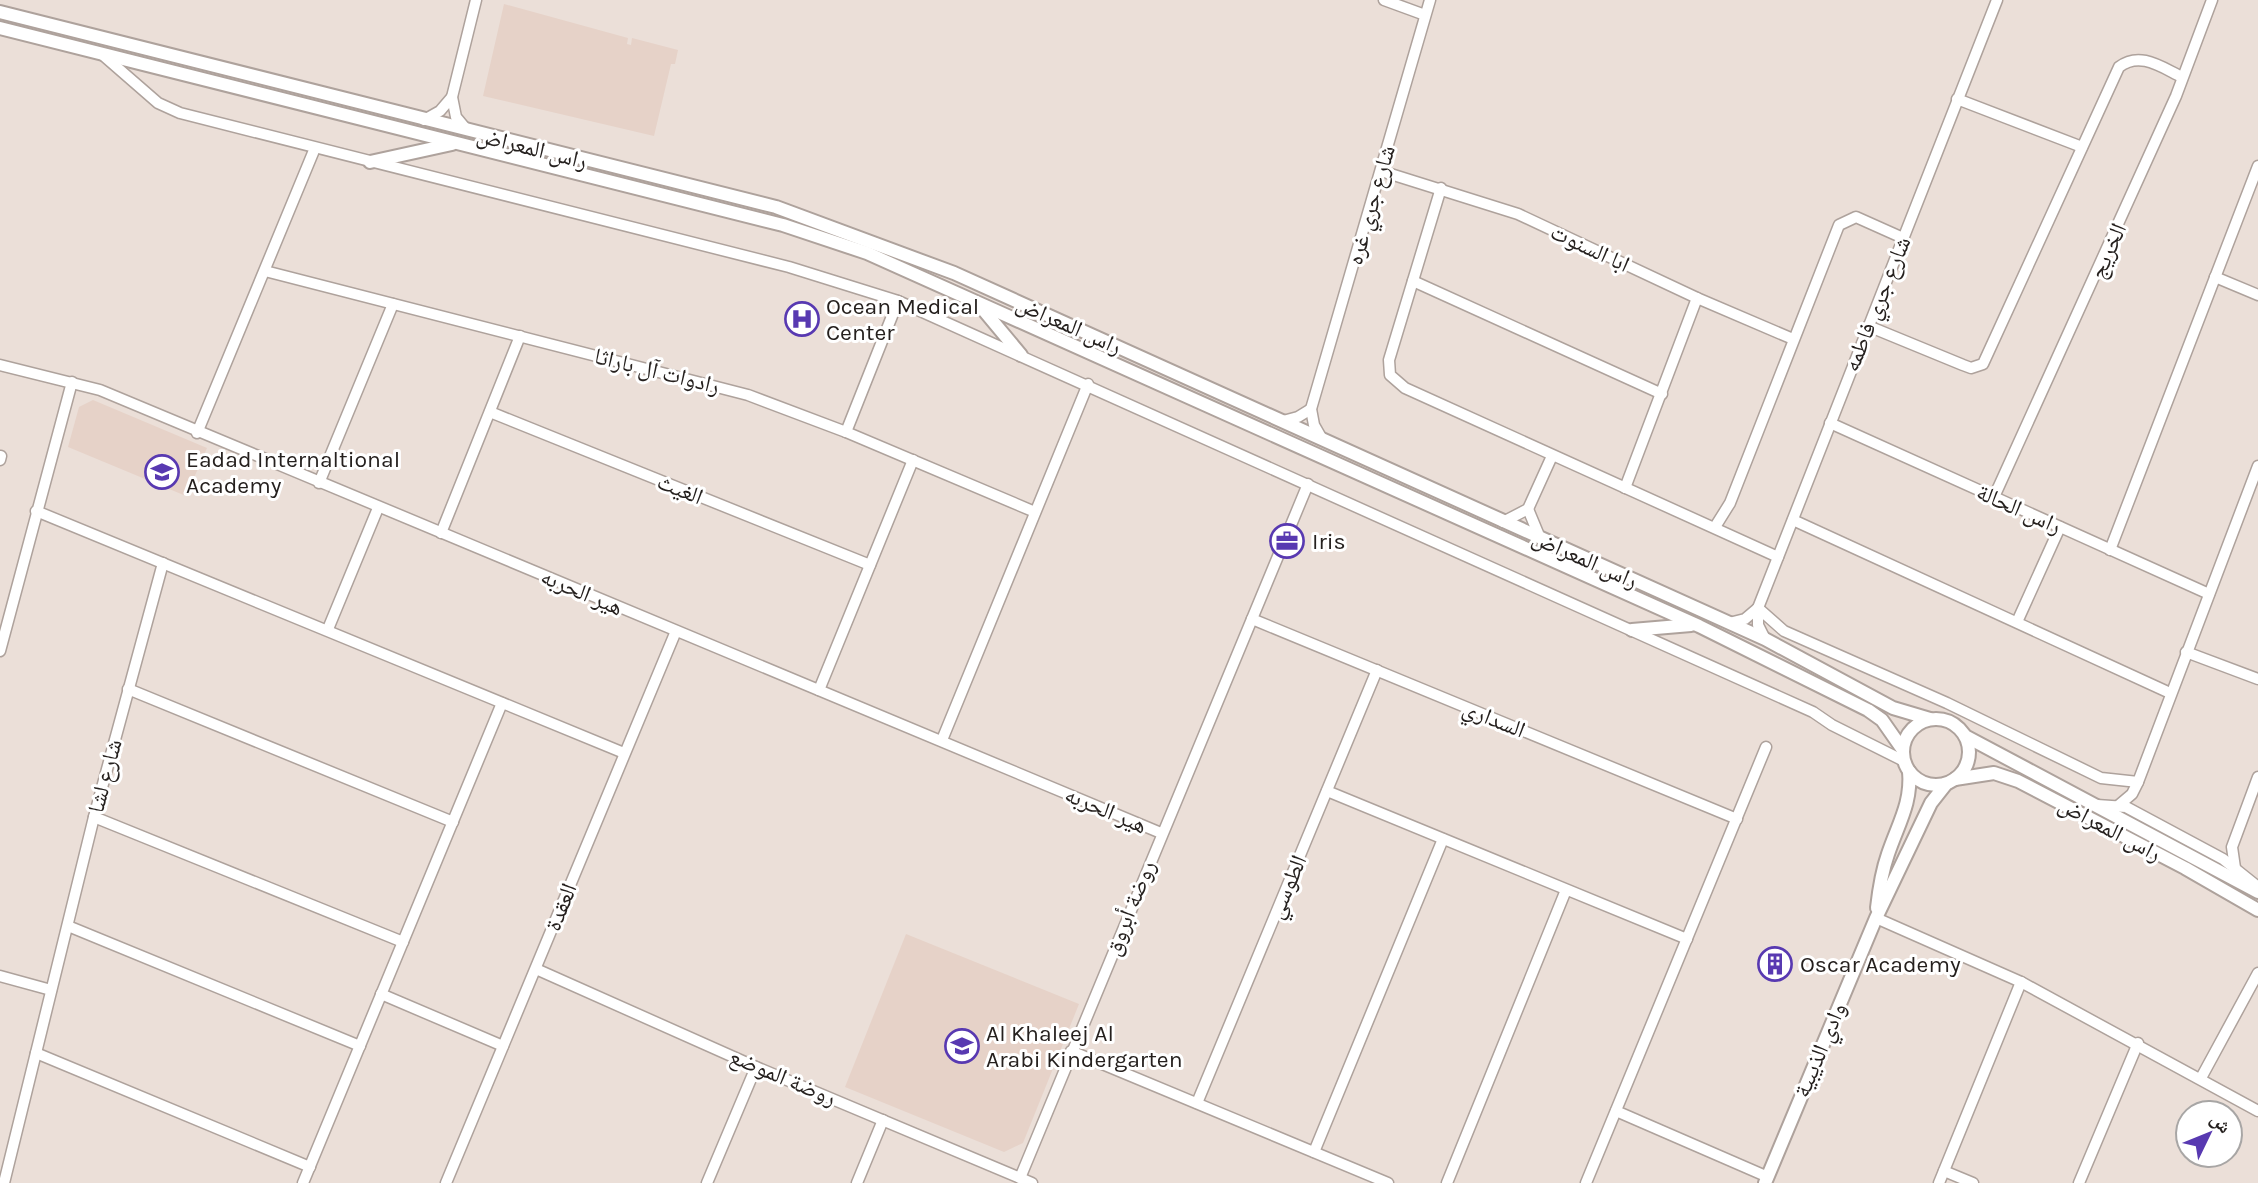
<svg xmlns="http://www.w3.org/2000/svg" width="2258" height="1183" viewBox="0 0 2258 1183" font-family="Karla,'Noto Naskh Arabic',sans-serif">
<rect width="100%" height="100%" fill="#ebdfd8"/>
<g fill="#e6d2c8">
<polygon points="504,4 628,38 627,44 631,45 632,38 678,50 675,64 671,64 654,136 483,96"/>
<polygon points="93,400 207,448 186,496 68,447 79,407"/>
<polygon points="906,934 1079,1004 1023,1143 1004,1152 845,1087"/>
</g>
<g fill="none" stroke-linecap="round" stroke-linejoin="round">
<g stroke="#aea29c" stroke-width="13">
<g id="minor">
<polyline points="1384,0 1425,15"/>
<polyline points="104,56 158,103 180,113 789,267 898,301 1813,712 1832,725 1904,761"/>
<polyline points="1957,99 2082,147"/>
<polyline points="424,120 440,111 452,97"/>
<polyline points="466,129 456,117 452,97 476,0"/>
<polyline points="1381,171 1518,214 1697,298 1793,339"/>
<polyline points="1441,188 1389,360 1390,375 1405,388 1778,557"/>
<polyline points="265,271 748,395 846,432 1035,512"/>
<polyline points="2215,277 2258,295"/>
<polyline points="1413,281 1662,394"/>
<path d="M 1868,326 L 1963,365 L 1971,368 L 1983,364 L 2119,67 C 2140,51 2161,67 2182,77"/>
<polyline points="0,365 100,390 1161,833"/>
<polyline points="490,412 870,565"/>
<polyline points="1283,421 1298,417 1311,409"/>
<polyline points="1830,423 2209,594"/>
<polyline points="846,432 898,301"/>
<polyline points="197,433 315,148"/>
<polyline points="1322,439 1314,425 1311,409 1430,0"/>
<polyline points="0,460 1,456"/>
<polyline points="319,483 393,304"/>
<polyline points="1625,488 1697,298"/>
<polyline points="1994,497 2176,96 2212,0"/>
<polyline points="1528,509 1540,538"/>
<polyline points="36,511 624,753"/>
<polyline points="1793,520 2170,693"/>
<polyline points="1503,522 1528,509 1552,456"/>
<polyline points="1715,527 1730,503 1839,225 1856,217 1903,238"/>
<polyline points="441,533 520,336"/>
<polyline points="2110,550 2258,166"/>
<polyline points="1758,608 1784,631 1947,703 2101,778 2138,782"/>
<polyline points="1252,619 1737,819"/>
<polyline points="2017,622 2060,527"/>
<polyline points="1729,623 1745,619 1758,608"/>
<polyline points="328,629 378,508"/>
<polyline points="1765,639 1758,625 1758,608 1997,0"/>
<polyline points="0,651 72,382"/>
<polyline points="2186,652 2258,679"/>
<polyline points="128,689 453,822"/>
<polyline points="819,690 913,460"/>
<polyline points="942,740 1088,384"/>
<polyline points="1327,791 1687,939"/>
<polyline points="2097,805 2126,807 2223,859 2258,887"/>
<polyline points="2119,805 2132,794 2138,782 2258,466"/>
<polyline points="94,817 403,942"/>
<polyline points="2235,868 2232,847 2258,777"/>
<polyline points="1876,918 2021,982 2258,1111"/>
<polyline points="68,926 360,1046"/>
<polyline points="536,969 756,1067 1032,1183"/>
<polyline points="0,976 51,990"/>
<polyline points="381,994 503,1046"/>
<polyline points="1071,1051 1388,1183"/>
<polyline points="36,1053 310,1167"/>
<polyline points="2201,1078 2258,973"/>
<polyline points="1197,1103 1377,670"/>
<polyline points="1616,1111 1768,1177"/>
<polyline points="1314,1152 1443,839"/>
<polyline points="1944,1171 1973,1183"/>
<polyline points="1020,1178 1308,484"/>
<polyline points="4,1183 94,817 163,563"/>
<polyline points="303,1183 502,703"/>
<polyline points="446,1183 676,631"/>
<polyline points="707,1183 756,1067"/>
<polyline points="857,1183 883,1120"/>
<polyline points="1447,1183 1566,890"/>
<polyline points="1586,1183 1766,747"/>
<polyline points="1939,1183 2021,982"/>
<polyline points="2079,1183 2138,1043"/>
</g>
</g>
<g stroke="#aea29c" stroke-width="16">
<g id="tertiary">
<polyline points="0,12 776,207 954,273 1765,639 1893,708 1930,719"/>
<polyline points="0,28 783,225 867,253 1699,626 1868,710 1882,720 1903,750"/>
<polyline points="370,162 452,144"/>
<polyline points="981,307 1021,355"/>
<polyline points="1632,630 1691,625"/>
<circle cx="1936" cy="752" r="33"/>
<polyline points="1967,737 2258,892"/>
<polyline points="1955,779 1994,773 2018,781 2185,868 2258,910"/>
<path d="M 1877,908 C 1879,890 1882,871 1888,854 C 1898,824 1912,803 1909,771"/>
<polyline points="1765,1183 1876,918 1931,803 1946,784"/>
</g>
</g>
<use href="#minor" stroke="#fff" stroke-width="10"/>
<use href="#tertiary" stroke="#fff" stroke-width="12"/>
</g>
<defs>
<g id="hospital-ring" transform="scale(1.75)"><circle r="9.5" fill="#fff" stroke="#5839b1" stroke-width="1.5"/><path d="M-5-5h3v3.5h4V-5h3V5h-3V1.5h-4V5h-3Z" fill="#5839b1"/></g>
<g id="school-ring" transform="scale(1.75)"><circle r="9.5" fill="#fff" stroke="#5839b1" stroke-width="1.5"/><path d="M0-5L7-2L0 1L-7-2ZM-4 1L0 2.5L4 1V4Q0 6-4 4Z" fill="#5839b1"/></g>
<g id="office-ring" transform="scale(1.75)"><circle r="9.5" fill="#fff" stroke="#5839b1" stroke-width="1.5"/><path d="M-6-3h4V-5.5h4V-3h4V5H-6ZM-1-4.5V-3h2v-1.5ZM-6 0V1H6V0Z" fill="#5839b1"/></g>
<g id="building-ring" transform="scale(1.75)"><circle r="9.5" fill="#fff" stroke="#5839b1" stroke-width="1.5"/><path d="M-4-6H4V6H1V3H-1V6H-4ZM-2.5-4.3h1.7v1.8h-1.7ZM.8-4.3h1.7v1.8H.8ZM-2.5-1h1.7V.8h-1.7ZM.8-1h1.7V.8H.8Z" fill="#5839b1"/></g>
</defs>
<g fill-rule="evenodd">
<use href="#hospital-ring" x="802" y="319"/>
<use href="#school-ring" x="162" y="472"/>
<use href="#office-ring" x="1287" y="541"/>
<use href="#building-ring" x="1775" y="964"/>
<use href="#school-ring" x="962" y="1046"/>
</g>
<g text-anchor="middle" dominant-baseline="central" stroke-width="6" stroke-linejoin="round" paint-order="stroke">
<g font-size="23" fill="#25201e" stroke="#fff">
<text transform="translate(532 148) rotate(14)">راس المعراض</text>
<text transform="translate(1371 205) rotate(-74)">شارع جري غره</text>
<text transform="translate(1590 248) rotate(25)">ابا السنوت</text>
<text transform="translate(2108 251) rotate(-66)">الخريج</text>
<text transform="translate(1877 304) rotate(-68)">شارع جري فاطمه</text>
<text transform="translate(1069 325) rotate(24)">راس المعراض</text>
<text transform="translate(657 371) rotate(14)">رادوات آل باراثا</text>
<text transform="translate(680 489) rotate(22)">الغيث</text>
<text transform="translate(2019 509) rotate(24)">راس الحالة</text>
<text transform="translate(1585 559) rotate(24)">راس المعراض</text>
<text transform="translate(582 592) rotate(23)">هير الحربه</text>
<text transform="translate(1494 719) rotate(22)">السداري</text>
<text transform="translate(105 776) rotate(-75)">شارع لشا</text>
<text transform="translate(1106 810) rotate(23)">هير الحربه</text>
<text transform="translate(2110 829) rotate(28)">راس المعراض</text>
<text transform="translate(1287 887) rotate(-67)">الطوسي</text>
<text transform="translate(561 907) rotate(-68)">العقدة</text>
<text transform="translate(1130 908) rotate(-68)">روضة أبروق</text>
<text transform="translate(1820 1050) rotate(-67)">وادي الذيبية</text>
<text transform="translate(783 1077) rotate(23)">روضة الموضع</text>
</g>
<g font-size="23" fill="#25201e" stroke="#fff" text-anchor="start">
<text x="826" y="306">Ocean Medical<tspan x="826" dy="26">Center</tspan></text>
<text x="186" y="459">Eadad Internaltional<tspan x="186" dy="26">Academy</tspan></text>
<text x="1312" y="541">Iris</text>
<text x="1800" y="964">Oscar Academy</text>
<text x="986" y="1033">Al Khaleej Al<tspan x="986" dy="26">Arabi Kindergarten</tspan></text>
</g>
</g>
<g transform="translate(2209 1134) rotate(47)"><circle r="33" fill="#ffffff" stroke="#a8a6a5" stroke-width="2"/>
<path d="M0-5L12 26L0 18L-12 26Z" fill="#5839b1"/>
<text y="-10" font-size="19" font-weight="bold" text-anchor="middle" fill="#25201e">ش</text>
</g>
</svg>
